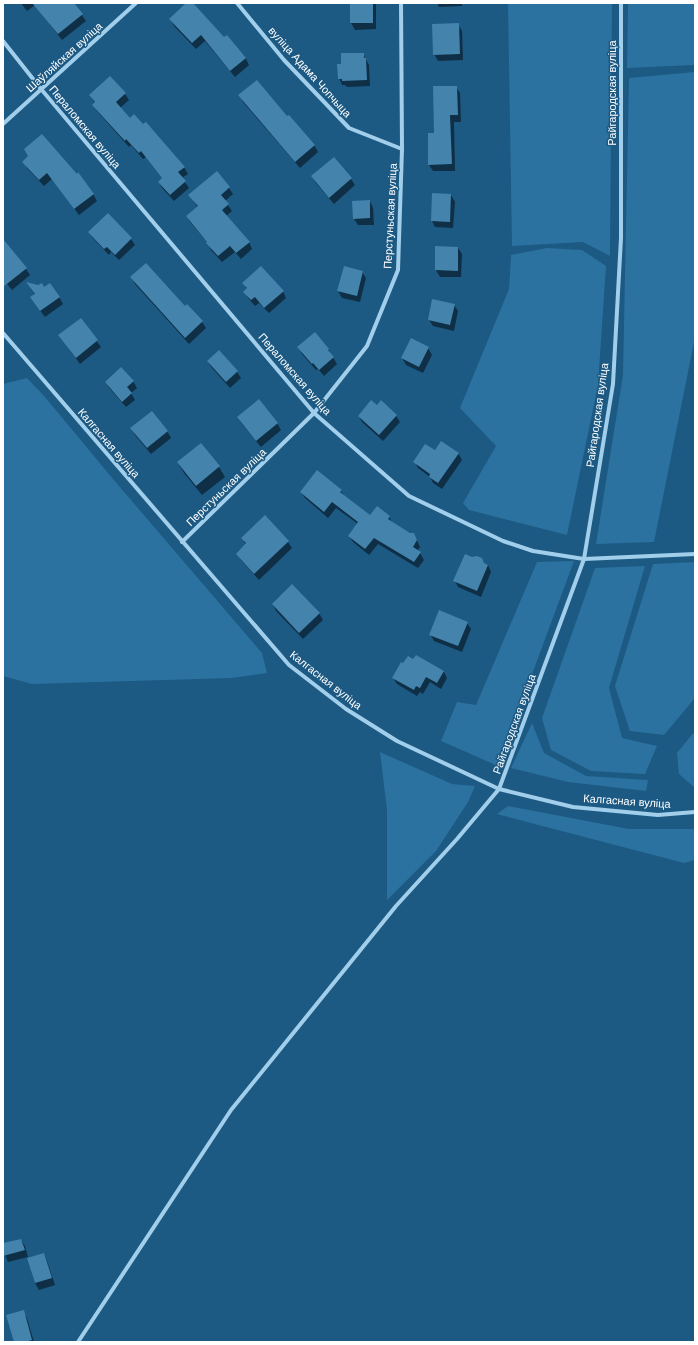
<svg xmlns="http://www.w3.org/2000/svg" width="698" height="1345" viewBox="0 0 698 1345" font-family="Arial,sans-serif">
<rect width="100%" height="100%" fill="#1c5983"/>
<g fill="#2b72a0">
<polygon points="508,3 612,3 610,256 583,242 512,246"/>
<polygon points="628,3 695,3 695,65 627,68"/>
<polygon points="695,72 695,337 654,542 596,544 623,375 629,78"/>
<polygon points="547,248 582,250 606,266 598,385 567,535 469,510 463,503 496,446 460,408 509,289 511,255"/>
<polygon points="27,378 45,397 113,479 262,653 267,673 232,678 32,684 3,676 3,384"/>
<polygon points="574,561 498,766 441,741 457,702 476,705 537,562"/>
<polygon points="695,562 695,698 664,735 630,731 615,686 653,564"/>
<polygon points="645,566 609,688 622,738 657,746 645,774 591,771 551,750 542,718 595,568"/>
<polygon points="532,723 544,753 586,776 648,780 646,791 568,782 511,768"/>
<polygon points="695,731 695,788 679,774 677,753"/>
<polygon points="380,752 452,784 475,786 468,802 436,851 387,900 387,810"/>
<polygon points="508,806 629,829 695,829 695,860 684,863 497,814"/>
</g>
<g fill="#0007">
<polygon points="21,3 38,3 27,11"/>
<polygon points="58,3 73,3 86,21 62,40 43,15"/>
<polygon points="188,3 191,3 224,39 227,36 246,59 249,65 235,77 205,41 196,49 174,26 170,19"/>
<polygon points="351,3 376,3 376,29 355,30 351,23"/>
<polygon points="437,3 462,3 462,6 439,7"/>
<polygon points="458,24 462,31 463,60 438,61 434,54"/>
<polygon points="363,54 369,65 370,86 347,87 345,85 342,85 339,78 342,65"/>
<polygon points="110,78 125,94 129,100 120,108 130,119 184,167 188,174 182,178 189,188 174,201 163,189 159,183 163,179 146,157 143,159 131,145 129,147 97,111 93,105 95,103 90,96"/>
<polygon points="456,87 460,93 461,122 454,122 455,171 433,171 429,165 435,134"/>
<polygon points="240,95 287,118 314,145 318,152 300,168 243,102"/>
<polygon points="29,157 93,194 97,201 79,215 52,179 44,186 27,168 24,162"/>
<polygon points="334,158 351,179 355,185 334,204 316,183 312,177"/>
<polygon points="216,173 229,188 233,194 225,201 232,211 226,216 249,242 252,249 241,259 235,252 222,262 211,250 208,243 191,223 187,217 198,208 190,195"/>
<polygon points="451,195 455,202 453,228 435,227 432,221"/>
<polygon points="370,201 373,208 374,225 358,225 354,219"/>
<polygon points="89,232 131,239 135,245 119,260 111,252 109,255 93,238"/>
<polygon points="436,247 458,248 462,254 461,277 440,277 436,270"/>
<polygon points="3,248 26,269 30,275 12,290 3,279"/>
<polygon points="362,272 366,278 360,302 342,298 338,291"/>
<polygon points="131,277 185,308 202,322 206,328 189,344 135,284"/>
<polygon points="244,283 283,291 286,298 269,313 259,303 255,306 248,298 245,292 247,290"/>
<polygon points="44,288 59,297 63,304 45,317 35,304 35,295 31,289"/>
<polygon points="454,305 458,311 454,331 433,326 429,320"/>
<polygon points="80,319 101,347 80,364 60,336"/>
<polygon points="298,347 328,349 337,364 324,376 318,369 316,370 302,354"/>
<polygon points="428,348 432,355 423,373 406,365 402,358"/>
<polygon points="208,362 237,372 241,378 230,388 212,368"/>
<polygon points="133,381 137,388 131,393 135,400 126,407 110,389 106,383"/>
<polygon points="377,406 396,416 400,422 383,441 362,422 359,416"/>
<polygon points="238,418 277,423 281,430 261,447 242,424"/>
<polygon points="132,429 167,431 171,438 151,454 135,435"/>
<polygon points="201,444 219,467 225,477 202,495 184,473 178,463"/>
<polygon points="435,452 458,453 462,460 442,489 433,483 430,477 418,468 415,462"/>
<polygon points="341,491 345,497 370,517 389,517 393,524 410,534 414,534 420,547 417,551 420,553 424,560 418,568 378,544 369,555 353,542 349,536 358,524 336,508 328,518 305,498 301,492"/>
<polygon points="242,538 288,542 292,548 259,580 241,560 237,554 246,545"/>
<polygon points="484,564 488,565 491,572 481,597 458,587 455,581"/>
<polygon points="273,604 319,613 323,620 303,639 276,611"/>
<polygon points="467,623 471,629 462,652 434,641 430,634"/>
<polygon points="416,656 444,672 447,678 441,689 430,682 423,694 420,692 417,696 397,684 393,678 403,665 413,660"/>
<polygon points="21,1240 25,1246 28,1257 8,1262 5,1255 3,1245"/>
<polygon points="44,1254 47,1261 55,1285 39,1290 35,1283 28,1259"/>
<polygon points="23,1311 27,1318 34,1342 15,1342"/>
</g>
<g fill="#4483ac">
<polygon points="32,3 74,3 83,14 58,34"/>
<polygon points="186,3 193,3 224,37 227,35 246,58 230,71 201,35 192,43 169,19"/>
<rect x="350" y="3" width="23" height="20"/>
<polygon points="459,23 460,54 433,55 432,24"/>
<polygon points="341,53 364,53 364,58 366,58 367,80 342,81 342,79 338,79 337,64 341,64"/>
<polygon points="110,76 126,93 116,102 130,118 134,114 143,124 146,122 185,167 178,172 186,181 170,195 158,182 162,178 141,151 139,153 126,139 125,141 92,105 95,102 89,95"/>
<polygon points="257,80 287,116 289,115 315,145 295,162 238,95"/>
<polygon points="433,86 457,86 458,115 450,115 452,164 428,165 428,133 434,133"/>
<polygon points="42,134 77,174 78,172 94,194 74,209 47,173 39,180 22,162 28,156 24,149"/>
<polygon points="334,157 352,178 329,198 311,176"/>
<polygon points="217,171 230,187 221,195 229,204 222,210 250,242 236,253 230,246 218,256 206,243 207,242 186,216 198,206 188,195"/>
<polygon points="432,193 451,194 450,222 431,221"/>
<polygon points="370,200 370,218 353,219 352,201"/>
<polygon points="108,213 132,238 115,255 107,247 104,249 88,232"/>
<polygon points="3,239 27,268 3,287"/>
<polygon points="435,246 458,247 458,271 435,270"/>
<polygon points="146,263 185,306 187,304 203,321 185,338 130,277"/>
<polygon points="261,266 284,291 264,308 255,297 251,300 243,292 247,288 242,283"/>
<polygon points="344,266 363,271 357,296 337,291"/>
<polygon points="26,282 38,285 42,283 44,287 50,283 60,297 40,311 30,297 35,294"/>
<polygon points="432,299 455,304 450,325 428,320"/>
<polygon points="81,318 98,340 76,358 58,335"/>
<polygon points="315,332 329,349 328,350 334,357 319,370 313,363 312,364 297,347"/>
<polygon points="411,338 429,347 419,367 401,358"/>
<polygon points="219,350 238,371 226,382 207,361"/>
<polygon points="121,367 134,381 127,387 132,393 122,402 105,382"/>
<polygon points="259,399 278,423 256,441 237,417"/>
<polygon points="371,400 377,405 381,400 397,415 379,435 358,416"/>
<polygon points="152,411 168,431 147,448 130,428"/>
<polygon points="441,441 459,453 438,483 429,477 430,474 413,462 425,444 435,450"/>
<polygon points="201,443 220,466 196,486 177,462"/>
<polygon points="317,470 342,490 340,492 370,515 377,506 390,516 388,519 410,533 414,533 417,540 413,547 421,552 414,562 374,538 365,549 348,536 358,522 332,502 324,512 300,492"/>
<polygon points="265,515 289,541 254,574 236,554 246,543 241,538"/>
<polygon points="465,554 472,557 477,556 482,558 484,563 488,565 477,591 453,581"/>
<polygon points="292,584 320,613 299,633 272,604"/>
<polygon points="439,610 468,622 458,646 429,635"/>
<polygon points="416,655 444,671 437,683 426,677 420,688 416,686 414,690 392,678 401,662 403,663 408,656 413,659"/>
<polygon points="21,1239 25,1250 3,1256 3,1243"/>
<polygon points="44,1253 52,1278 35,1283 27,1258"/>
<polygon points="24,1310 32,1340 26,1342 14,1342 6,1315"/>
</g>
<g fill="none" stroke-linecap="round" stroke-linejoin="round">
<g stroke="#a1ceea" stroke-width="4">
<polyline points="237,3 284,60 349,128 402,149"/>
<polyline points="3,41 41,89 314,413 409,496 503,541 533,551 584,559 695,554"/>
<polyline points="3,124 136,3"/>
<polyline points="3,333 289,665 346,709 397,741 499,789 573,807 658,815 695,812"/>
<polyline points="182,542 314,413 367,346 398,270 402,149 401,3"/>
<polyline points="78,1342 231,1110 396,906 457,839 499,789 584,559 613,384 621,238 621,3"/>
</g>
</g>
<g text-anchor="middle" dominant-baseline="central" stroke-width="3" stroke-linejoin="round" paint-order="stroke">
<g font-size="11" fill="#fff" stroke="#1c5983">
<text transform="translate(64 57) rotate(-42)">Шаўляйская вуліца</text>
<text transform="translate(310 72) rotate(48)">вуліца Адама Чопчыца</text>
<text transform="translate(612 93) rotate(-90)">Райгародская вуліца</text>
<text transform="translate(85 127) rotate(50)">Пераломская вуліца</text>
<text transform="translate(390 216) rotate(-87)">Перстуньская вуліца</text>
<text transform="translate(295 374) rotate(49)">Пераломская вуліца</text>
<text transform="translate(597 415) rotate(-82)">Райгародская вуліца</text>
<text transform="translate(109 443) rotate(49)">Калгасная вуліца</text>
<text transform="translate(226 487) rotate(-44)">Перстуньская вуліца</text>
<text transform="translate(326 680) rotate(38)">Калгасная вуліца</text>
<text transform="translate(514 724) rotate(-70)">Райгародская вуліца</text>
<text transform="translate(627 801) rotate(4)">Калгасная вуліца</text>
</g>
</g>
<rect width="698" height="1345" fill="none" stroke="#ffffff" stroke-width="8"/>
</svg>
